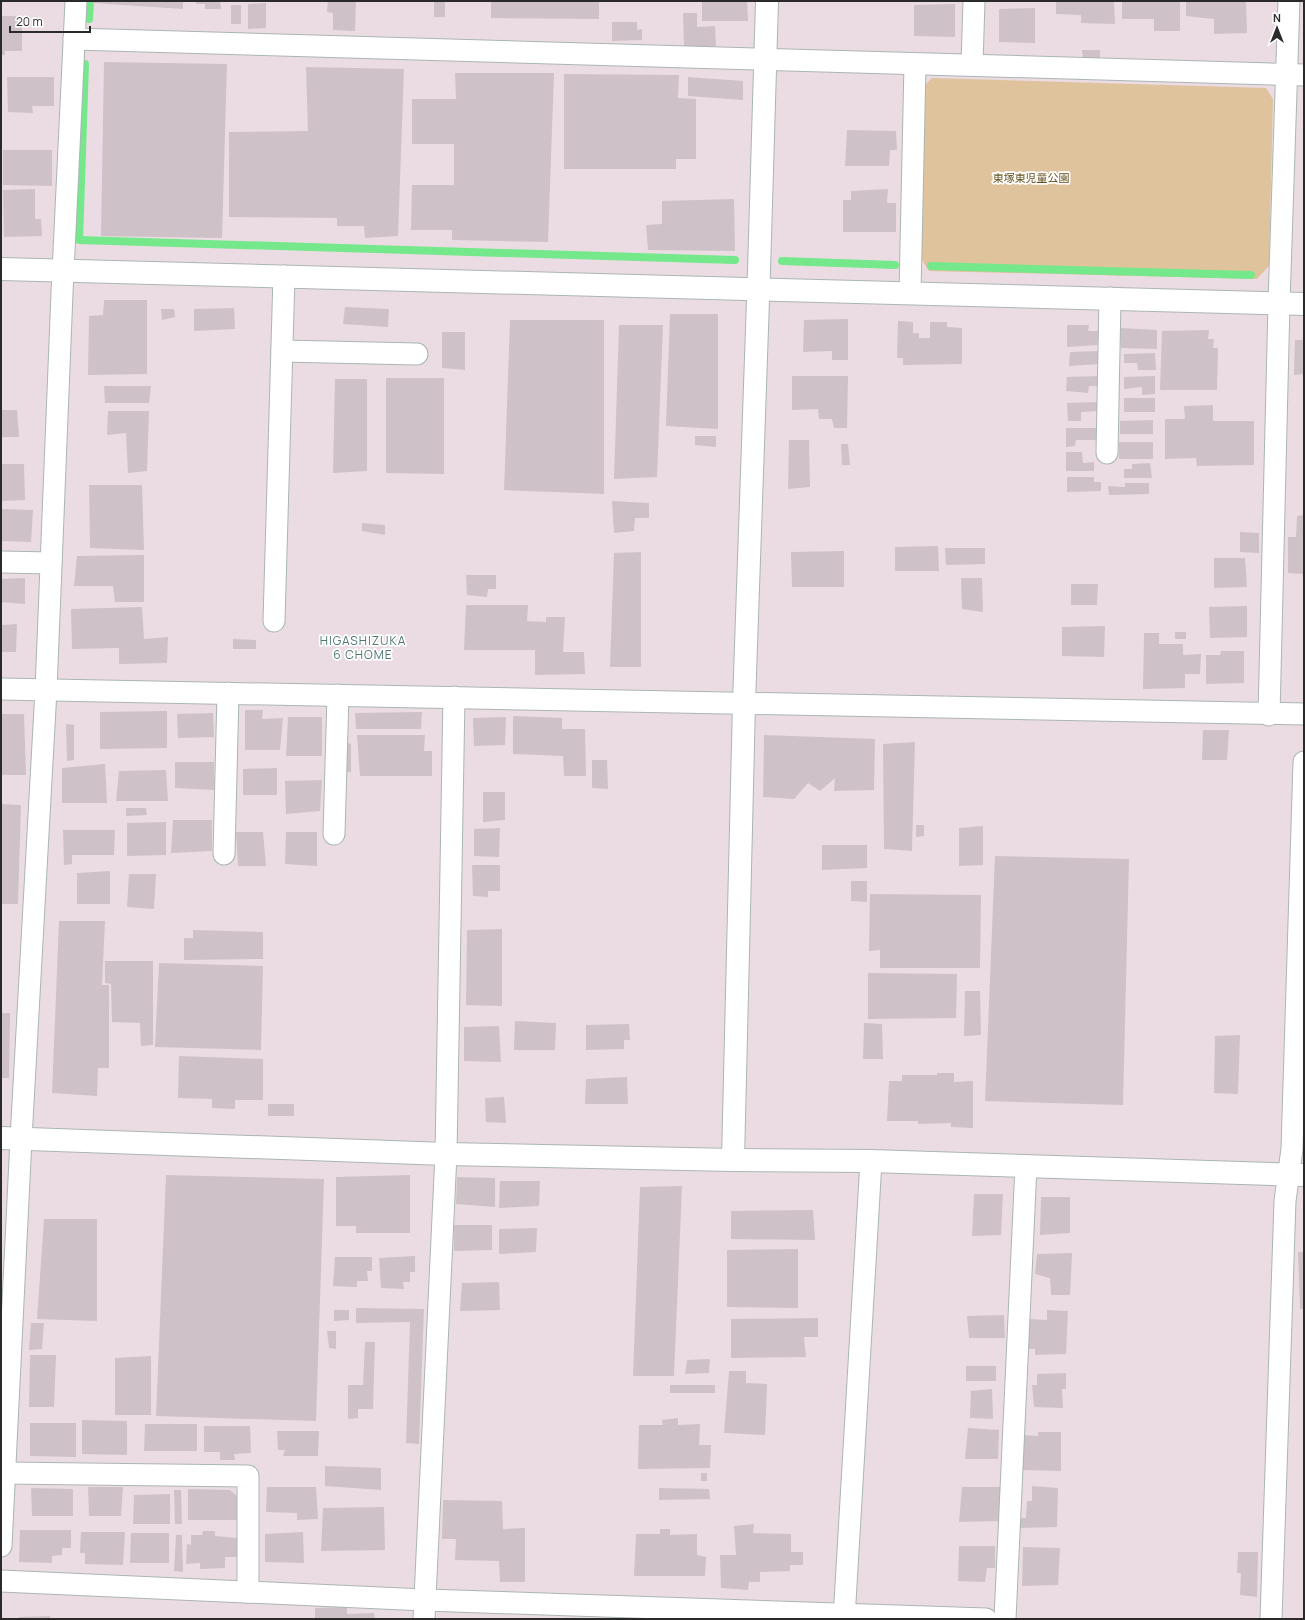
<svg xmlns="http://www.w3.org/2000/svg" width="1305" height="1620" viewBox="0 0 1305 1620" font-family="Manrope,'Noto Sans JP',sans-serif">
<rect width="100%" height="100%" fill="#ebdce4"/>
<polygon fill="#dfc39c" points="932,78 1266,88 1273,99 1269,266 1257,279 929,271 920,257 922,88"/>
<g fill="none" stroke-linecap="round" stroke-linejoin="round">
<g stroke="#75e88b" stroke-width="8">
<polyline points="89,19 90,1"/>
<polyline points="85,64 79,240 735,260"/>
<polyline points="782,261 895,265"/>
<polyline points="931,266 1251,275"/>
</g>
</g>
<g fill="#cec1c7">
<polygon points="93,1 183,1 183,9 93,3"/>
<polygon points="196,1 220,1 221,9 205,9 205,4 196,4"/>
<polygon points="328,1 356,1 355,31 333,30 333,13 327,12"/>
<rect x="434" y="1" width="11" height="16"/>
<polygon points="491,1 599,1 599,19 491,18"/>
<polygon points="702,1 747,1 748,21 702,21"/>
<polygon points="1056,1 1114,1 1115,24 1081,23 1081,15 1056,14"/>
<polygon points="1122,1 1180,1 1180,31 1154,31 1154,19 1122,19"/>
<polygon points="1186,1 1246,1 1247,33 1214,34 1214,19 1186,16"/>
<polygon points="266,3 266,28 248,29 248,4"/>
<polygon points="955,4 955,37 914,36 914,5"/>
<rect x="231" y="5" width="10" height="19"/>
<polygon points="1035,8 1035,43 999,42 999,9"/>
<polygon points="683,13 697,13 697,27 715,26 716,46 684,46"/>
<polygon points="1,16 22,16 22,51 5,51 5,55 1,55"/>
<polygon points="612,22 637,22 637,30 642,29 642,40 612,41"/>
<polygon points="1082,50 1100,50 1100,58 1083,58"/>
<polygon points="104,62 227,64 222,238 101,236"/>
<polygon points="306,67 404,69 398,236 365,238 364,226 337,226 337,218 229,217 229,132 308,131"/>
<polygon points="455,73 554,73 548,242 452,240 452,230 411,230 412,185 454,185 454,144 412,144 412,99 456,99"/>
<polygon points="564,74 679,75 678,98 696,99 696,159 676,159 676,169 564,169"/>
<polygon points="7,77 54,77 54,106 32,106 33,113 8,112"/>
<polygon points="688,77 743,81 743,100 688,96"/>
<polygon points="847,130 896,131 897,150 890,150 889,166 845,166"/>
<polygon points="3,150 52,150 52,186 3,185"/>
<polygon points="35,189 35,219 41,219 42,236 4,237 3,190"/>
<polygon points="888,189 887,203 896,203 896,232 843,232 843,200 851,200 851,191"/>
<polygon points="734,199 735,251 648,250 646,225 662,224 662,201"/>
<polygon points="104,300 147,300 147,374 88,375 89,316 103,315"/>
<polygon points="345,307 389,309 388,327 343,324"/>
<polygon points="234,308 235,329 194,331 194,309"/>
<polygon points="161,309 174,309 175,317 162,320"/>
<polygon points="670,314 718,314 718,429 666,426"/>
<polygon points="848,319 848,360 832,360 832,351 803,352 804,320"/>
<polygon points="510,320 604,320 604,494 504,490"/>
<polygon points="898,321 913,322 913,333 919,333 919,338 930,338 930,322 947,322 947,327 962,328 962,364 903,365 903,358 897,358"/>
<polygon points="619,325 663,325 657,477 614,479"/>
<polygon points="1067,325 1089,325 1088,331 1099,331 1097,345 1067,347"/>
<polygon points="1120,328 1157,330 1157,349 1121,348"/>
<polygon points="1209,330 1208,339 1214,339 1213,348 1218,348 1217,390 1160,390 1162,331"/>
<polygon points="442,332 465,332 465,370 442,368"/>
<polygon points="1295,340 1304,340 1304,374 1294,375"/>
<polygon points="1100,351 1100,364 1069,366 1070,352"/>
<polygon points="1155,353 1156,370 1138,370 1137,363 1124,363 1124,354"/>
<polygon points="792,376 848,376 847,428 834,428 832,419 819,419 818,409 792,410"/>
<polygon points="1098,376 1099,386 1089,386 1088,393 1066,391 1067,377"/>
<polygon points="1155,376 1155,394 1142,395 1142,387 1124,389 1124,377"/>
<polygon points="386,378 444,378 444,474 386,473"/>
<polygon points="335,379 367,379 367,471 333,473"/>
<polygon points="104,386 151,386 149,403 105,403"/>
<rect x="1124" y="398" width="31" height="14"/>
<polygon points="1100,402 1099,411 1081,412 1081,421 1068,421 1067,403"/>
<polygon points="1213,405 1213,421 1254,421 1254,465 1197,466 1196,458 1165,459 1165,419 1185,419 1184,406"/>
<polygon points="1,410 17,410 19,437 1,437"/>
<polygon points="108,411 149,411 147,471 128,473 126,433 107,435"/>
<polygon points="1153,420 1153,434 1120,434 1120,421"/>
<polygon points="1066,428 1097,428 1096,440 1076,440 1075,446 1066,447"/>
<polygon points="695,436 716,436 716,447 695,445"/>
<polygon points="789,440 809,440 810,487 788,489"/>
<rect x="1119" y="442" width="34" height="17"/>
<polygon points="841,444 848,444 850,465 842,465"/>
<polygon points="1066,452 1082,452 1083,463 1094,462 1094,471 1066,471"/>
<polygon points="1150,463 1152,478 1124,478 1124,469 1132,469 1132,464"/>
<polygon points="1,464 24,464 25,500 1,501"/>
<polygon points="1067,477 1094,477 1094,482 1101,482 1101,491 1067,492"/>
<polygon points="1125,483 1149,483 1149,494 1109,495 1108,486 1125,487"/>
<polygon points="89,485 142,485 144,550 90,548"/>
<polygon points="612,501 649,503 649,518 635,518 634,531 614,533"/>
<polygon points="1,509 33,510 31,542 1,541"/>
<polygon points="1304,515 1304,574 1288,573 1288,537 1296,537 1297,516"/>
<polygon points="362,523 385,525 385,535 362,531"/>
<polygon points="1240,532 1259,533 1259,553 1240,552"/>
<polygon points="938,546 939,571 895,571 895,547"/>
<polygon points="945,548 985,548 985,564 946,565"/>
<polygon points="844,551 844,587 792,587 791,552"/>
<polygon points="641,552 641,667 610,667 614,553"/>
<polygon points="144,555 144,602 115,602 113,586 74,586 77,556"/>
<polygon points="1214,558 1245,558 1247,587 1214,588"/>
<polygon points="466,575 496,575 496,589 488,589 487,597 467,595"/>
<polygon points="25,578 25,604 1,602 1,579"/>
<polygon points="961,578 982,578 983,612 962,609"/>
<polygon points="1071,584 1098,584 1097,605 1071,605"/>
<polygon points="466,605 528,605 527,621 546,622 546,617 565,617 563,652 584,652 585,674 535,675 535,650 464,650"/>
<polygon points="1247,606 1247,637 1210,638 1209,607"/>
<polygon points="142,607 144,639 168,637 167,663 119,664 119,648 72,649 71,609"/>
<polygon points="17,624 16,652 1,652 1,625"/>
<polygon points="1105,626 1104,657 1062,656 1062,627"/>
<rect x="1175" y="632" width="11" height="7"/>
<polygon points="1144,633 1159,633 1159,644 1183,644 1183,655 1201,654 1200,674 1185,674 1185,688 1143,689"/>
<polygon points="233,639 256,640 256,649 233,649"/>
<polygon points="1221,651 1244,651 1244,683 1206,684 1206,655 1220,655"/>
<polygon points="245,710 263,710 262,719 283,718 280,750 245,750"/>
<polygon points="167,711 167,748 100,749 100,712"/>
<polygon points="422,712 421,729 356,729 355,713"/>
<polygon points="213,713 214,737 178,738 177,714"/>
<polygon points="1,714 24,714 26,775 1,775"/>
<polygon points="513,716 562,718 562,729 585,729 586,776 564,776 563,756 513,754"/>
<polygon points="288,717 322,717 322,756 286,756"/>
<polygon points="506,717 505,745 474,746 473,718"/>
<polygon points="66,724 74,725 74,760 67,761"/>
<polygon points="1203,730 1229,730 1227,760 1202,760"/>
<polygon points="357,735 425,735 424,751 432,751 432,776 360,776"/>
<polygon points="764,735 875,739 874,790 834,791 835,778 820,791 808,783 794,799 763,797"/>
<polygon points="345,742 351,744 351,772 345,772"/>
<polygon points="915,742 912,851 884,849 883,744"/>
<polygon points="592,760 607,760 608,789 592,788"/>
<polygon points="175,762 214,762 214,790 175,788"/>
<polygon points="105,764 107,803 62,803 62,768"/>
<polygon points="277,768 277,795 243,795 243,769"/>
<polygon points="166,770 168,801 116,801 119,771"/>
<polygon points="322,780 320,811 286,814 285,781"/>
<polygon points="483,792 505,792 505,820 483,822"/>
<polygon points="1,804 21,805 18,904 1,904"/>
<polygon points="126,808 146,808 147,815 126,816"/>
<polygon points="173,820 212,820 212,851 171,853"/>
<polygon points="166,822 166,855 127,856 127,823"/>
<polygon points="916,825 924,825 924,836 916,837"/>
<polygon points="983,826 983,865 959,866 959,828"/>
<polygon points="500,828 499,857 474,856 474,829"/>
<polygon points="63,830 115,830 114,855 72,855 72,864 64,865"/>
<polygon points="236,832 263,832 266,866 238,866"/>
<polygon points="286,832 317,832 317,866 285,864"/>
<polygon points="822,845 867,845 867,868 822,870"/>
<polygon points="995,856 1129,859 1123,1105 985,1101"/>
<polygon points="472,865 500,865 500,891 488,891 488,897 473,896"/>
<polygon points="110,871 110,904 77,904 77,873"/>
<polygon points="129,874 156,874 154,909 127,907"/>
<polygon points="851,881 867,881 867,902 851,901"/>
<polygon points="870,894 981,895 980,968 880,968 880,950 869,951"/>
<polygon points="59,921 105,921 102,985 109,985 109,1068 98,1068 97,1096 52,1093"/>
<polygon points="502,929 502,1006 466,1005 467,930"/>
<polygon points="193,930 263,932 263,959 184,960 184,938 193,938"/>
<polygon points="105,961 153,961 153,1045 141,1046 140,1023 112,1022 111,984 105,983"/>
<polygon points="159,963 263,966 261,1050 155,1047"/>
<polygon points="868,973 957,974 956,1018 868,1019"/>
<polygon points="965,991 980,991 981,1035 964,1036"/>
<polygon points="1,1013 10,1013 9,1078 1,1078"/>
<polygon points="515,1021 556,1023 555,1050 514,1050"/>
<polygon points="864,1023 882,1024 883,1059 863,1059"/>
<polygon points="629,1024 630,1040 624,1040 624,1049 586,1050 586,1025"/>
<polygon points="499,1026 501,1062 464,1061 464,1027"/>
<polygon points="1240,1035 1238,1094 1214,1093 1215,1036"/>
<polygon points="179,1056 263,1059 263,1100 235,1100 235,1109 212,1108 212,1099 178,1098"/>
<polygon points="937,1073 954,1073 954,1082 973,1081 973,1128 951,1127 951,1123 918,1124 918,1121 887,1121 889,1081 902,1081 902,1075 937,1075"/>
<polygon points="627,1077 628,1104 585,1104 586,1079"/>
<polygon points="504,1097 506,1123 486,1122 485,1098"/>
<rect x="268" y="1104" width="26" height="12"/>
<polygon points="166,1175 324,1179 316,1421 156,1416"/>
<polygon points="410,1175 410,1233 356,1233 356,1226 336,1226 336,1177"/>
<polygon points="457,1177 495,1178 495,1207 456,1204"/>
<polygon points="500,1181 540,1181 539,1206 499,1208"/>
<polygon points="682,1186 674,1376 633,1376 640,1187"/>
<polygon points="974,1194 1003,1194 1001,1235 972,1236"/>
<polygon points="1041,1197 1070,1197 1070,1233 1040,1235"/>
<polygon points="813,1210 815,1240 731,1239 731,1211"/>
<polygon points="44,1219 97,1219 97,1321 37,1319"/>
<polygon points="454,1225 492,1225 492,1250 454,1251"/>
<polygon points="537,1228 536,1252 499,1254 499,1229"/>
<polygon points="798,1249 798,1308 727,1307 727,1250"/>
<polygon points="1298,1252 1304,1252 1304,1309 1300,1309"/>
<polygon points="1072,1253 1070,1295 1051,1295 1050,1278 1035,1274 1037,1254"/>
<polygon points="415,1256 415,1272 410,1272 410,1282 403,1282 404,1289 381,1288 379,1258"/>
<polygon points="335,1257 372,1257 372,1271 367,1271 368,1281 357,1281 357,1287 333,1286"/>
<polygon points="499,1282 500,1310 460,1311 462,1283"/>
<polygon points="356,1308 424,1309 419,1444 406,1443 410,1322 356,1323"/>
<polygon points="334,1310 349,1310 349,1320 334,1321"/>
<polygon points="1047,1310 1068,1311 1066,1354 1035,1355 1035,1349 1027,1349 1029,1319 1047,1320"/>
<polygon points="1004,1315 1005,1338 969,1338 967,1316"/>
<polygon points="818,1318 818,1337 804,1337 806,1357 731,1358 731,1319"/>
<polygon points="31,1323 44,1323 42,1349 29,1350"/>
<polygon points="327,1331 336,1331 336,1349 329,1348"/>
<polygon points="365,1342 375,1342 373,1409 358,1409 358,1418 348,1419 348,1385 363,1385"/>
<polygon points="30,1355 56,1355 54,1407 29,1407"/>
<polygon points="151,1356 151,1415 115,1415 115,1358"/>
<polygon points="710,1359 709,1373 685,1374 687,1360"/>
<rect x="966" y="1366" width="30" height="15"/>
<polygon points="729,1371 746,1371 746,1383 767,1384 765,1435 724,1433"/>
<polygon points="1066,1373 1066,1389 1062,1389 1063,1408 1034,1407 1032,1385 1037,1385 1037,1374"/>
<rect x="670" y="1385" width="45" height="8"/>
<polygon points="992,1389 993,1419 970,1418 971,1391"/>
<polygon points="678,1418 678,1425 700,1424 699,1445 711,1445 710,1468 638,1469 639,1425 663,1425 662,1420"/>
<polygon points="82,1420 127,1421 127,1455 82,1454"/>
<polygon points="30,1423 76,1423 76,1457 30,1456"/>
<polygon points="145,1424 197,1424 197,1451 144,1451"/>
<polygon points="204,1426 250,1426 251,1453 234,1454 235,1460 220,1460 220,1452 204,1452"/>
<polygon points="968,1428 999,1430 998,1459 965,1459"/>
<polygon points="277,1431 319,1431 318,1456 283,1456 285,1450 278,1450"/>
<polygon points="1038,1432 1061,1432 1061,1471 1022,1470 1023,1435 1038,1436"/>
<polygon points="325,1466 381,1468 381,1490 325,1486"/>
<rect x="701" y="1473" width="6" height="8"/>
<polygon points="1032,1486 1058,1488 1057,1527 1018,1528 1017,1518 1026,1518 1027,1501 1032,1501"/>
<polygon points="88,1487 123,1487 121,1516 89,1516"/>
<polygon points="267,1487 316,1487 318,1519 297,1520 297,1513 266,1512"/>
<polygon points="962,1487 1001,1487 999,1521 959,1522"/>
<polygon points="31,1488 73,1489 73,1516 32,1516"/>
<polygon points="659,1488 709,1489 710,1499 659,1500"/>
<polygon points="188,1489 230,1490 240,1499 240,1520 188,1520"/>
<polygon points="174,1490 181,1490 182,1524 175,1524"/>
<polygon points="170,1494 170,1524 133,1524 134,1495"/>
<polygon points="443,1500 502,1501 503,1529 525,1528 525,1582 500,1582 499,1561 455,1560 456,1539 442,1539"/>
<polygon points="384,1507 385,1550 321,1551 323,1508"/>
<polygon points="754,1524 753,1533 791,1534 791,1552 803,1552 803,1565 790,1565 790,1571 760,1572 760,1582 749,1582 748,1590 721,1588 720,1555 736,1555 734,1526"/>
<polygon points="660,1529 670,1529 670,1535 697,1534 697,1555 706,1557 705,1576 634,1576 636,1534 660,1534"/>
<polygon points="20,1530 71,1530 71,1548 62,1548 62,1555 52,1556 52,1563 19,1562"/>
<polygon points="203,1531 215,1531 215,1536 238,1538 237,1557 225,1557 225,1568 200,1569 200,1563 186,1564 187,1544 191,1545 191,1535 202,1535"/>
<polygon points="81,1532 125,1532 123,1565 85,1564 85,1553 80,1553"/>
<polygon points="303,1532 304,1563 265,1562 265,1534"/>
<polygon points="131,1533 169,1533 169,1563 130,1563"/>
<polygon points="176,1535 182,1535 183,1572 174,1571"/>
<polygon points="959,1546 995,1546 995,1568 987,1568 985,1582 958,1581"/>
<polygon points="1023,1547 1060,1548 1058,1585 1022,1586"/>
<polygon points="1238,1552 1258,1552 1257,1597 1240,1595 1241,1573 1237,1573"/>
<polygon points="347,1607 347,1614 374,1613 375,1619 315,1619 315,1608"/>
<polygon points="50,1616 50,1619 19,1619 19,1617"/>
</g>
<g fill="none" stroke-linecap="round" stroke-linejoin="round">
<g stroke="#aab6b3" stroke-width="23">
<g id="street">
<polyline points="74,39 1304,75"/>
<polyline points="972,65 974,1"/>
<polyline points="910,293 915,64"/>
<polyline points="282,351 417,354"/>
<polyline points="1107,453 1110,298"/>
<polyline points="1,562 51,563"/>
<polyline points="274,621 284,276"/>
<polyline points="1,689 1304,714"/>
<polyline points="1269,715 1279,303 1289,1"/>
<polyline points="334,834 338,695"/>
<polyline points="224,854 228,693"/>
<polyline points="5,1473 248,1476 248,1592"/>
<polyline points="1,1546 21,1139 46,690 62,293 76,1"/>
<polyline points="1,1581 425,1600 986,1619"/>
<polyline points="424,1619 446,1154 454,697"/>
<polyline points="844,1619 871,1161"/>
<polyline points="1005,1619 1026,1166"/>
<polyline points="1271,1619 1285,1201 1292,1149 1304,762"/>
</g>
</g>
<g stroke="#aab6b3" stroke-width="24">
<g id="secondary">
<polyline points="1,269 1304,304"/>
<polyline points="1,1138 446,1154 733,1160 871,1161 1304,1175"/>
<polyline points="733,1160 744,703 759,271 767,1"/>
</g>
</g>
<use href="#street" stroke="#fff" stroke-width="21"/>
<use href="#secondary" stroke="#fff" stroke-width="22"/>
</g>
<g text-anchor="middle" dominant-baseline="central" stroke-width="3.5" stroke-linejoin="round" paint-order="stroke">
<g font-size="11" fill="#63501e" stroke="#fff">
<text x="1031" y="177">東塚東児童公園</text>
</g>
<g font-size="12" letter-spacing="1" fill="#4d786d" stroke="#fff">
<text x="363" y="640">HIGASHIZUKA<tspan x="363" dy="14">6 CHOME</tspan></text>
</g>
</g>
<rect width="1305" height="1620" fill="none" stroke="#2a2a2a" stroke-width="4"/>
<g transform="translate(1277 28)" stroke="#ffffff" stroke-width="3" paint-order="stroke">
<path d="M0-3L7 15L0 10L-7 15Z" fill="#2a2a2a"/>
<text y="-6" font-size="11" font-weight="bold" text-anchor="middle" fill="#2a2a2a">N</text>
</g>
<path d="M10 26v6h80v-6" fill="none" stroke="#2a2a2a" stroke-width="2"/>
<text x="16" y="26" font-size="12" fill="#2a2a2a" stroke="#ffffff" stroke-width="3" paint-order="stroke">20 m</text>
</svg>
